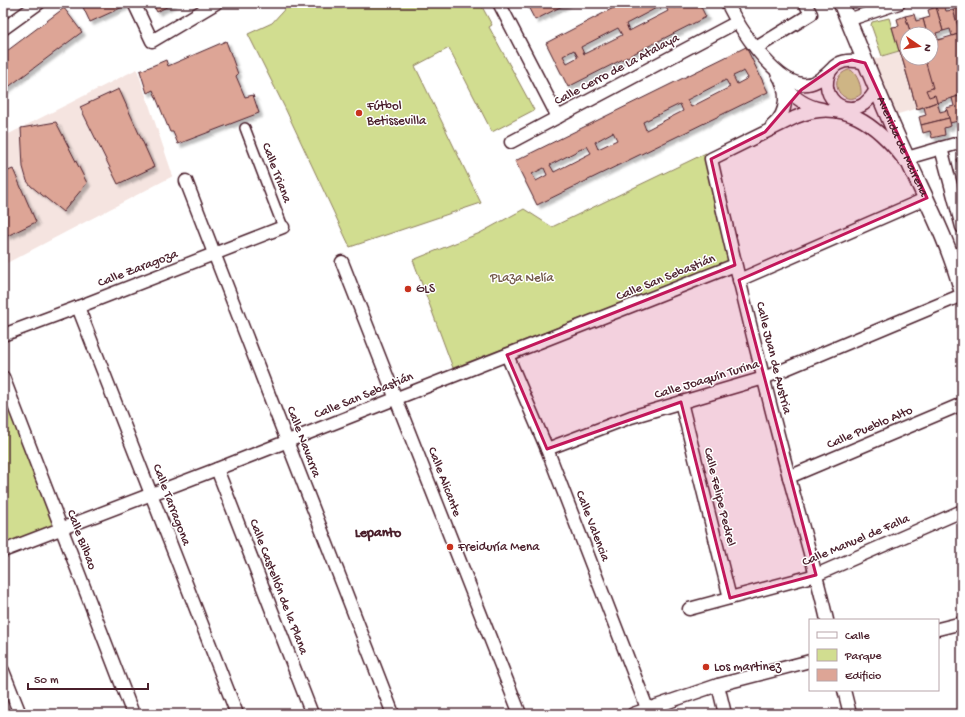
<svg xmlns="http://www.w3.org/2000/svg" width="965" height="717" viewBox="0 0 965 717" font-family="'Gochi Hand',sans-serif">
<defs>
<filter id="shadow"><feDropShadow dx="3.5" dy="3.5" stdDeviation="1" flood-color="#0004"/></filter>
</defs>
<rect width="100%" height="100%" fill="#fff"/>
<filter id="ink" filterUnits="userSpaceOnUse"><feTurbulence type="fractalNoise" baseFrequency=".025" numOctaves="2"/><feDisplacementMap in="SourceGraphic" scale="8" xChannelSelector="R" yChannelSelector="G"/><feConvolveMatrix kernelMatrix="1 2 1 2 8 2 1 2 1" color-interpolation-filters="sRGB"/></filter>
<g filter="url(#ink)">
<g fill="#f5e4e0">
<polygon points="962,33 962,95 888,117 865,62 907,49 907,58 931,58 931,42"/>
<polygon points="137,69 173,176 3,265 3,137"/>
</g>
<g fill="#d1dd90" stroke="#8e7e5e">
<polygon points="290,3 480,3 492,25 489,27 534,110 492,132 449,48 415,66 481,203 350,247 285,108 248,34 272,23"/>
<polygon points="889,18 899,51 882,56 871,25 872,22"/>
<path d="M 848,70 L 851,70 C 857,74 862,87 861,94 C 843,110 824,79 848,70 Z"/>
<polygon points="706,153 729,261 453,368 413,260 480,233 524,209 552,227"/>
<polygon points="3,378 57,527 3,550"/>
</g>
<g fill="#dda596" stroke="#4a1f2b" fill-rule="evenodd" filter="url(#shadow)">
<polygon points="81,3 123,3 125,6 90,22"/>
<polygon points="152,3 174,3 157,12"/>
<polygon points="526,3 568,3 535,20"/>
<path d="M 623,3 L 672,3 L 675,8 L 684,3 L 699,3 L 706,17 L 568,87 L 546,43 ZM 664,4 L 668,11 L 629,31 L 626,24 ZM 618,28 L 622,35 L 584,54 L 581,47 ZM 574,50 L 578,57 L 567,63 L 563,56 Z"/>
<polygon points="959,3 962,3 962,33 960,33 953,10 960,7"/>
<polygon points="944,5 946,11 953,10 960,33 952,36 950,29 943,31 936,7"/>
<polygon points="936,7 943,31 936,33 938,40 931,42 931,34 927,34 923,19 930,17 928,10"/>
<polygon points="64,8 82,32 3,91 3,54"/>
<polygon points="914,14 916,21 923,19 927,34 911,34 905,16"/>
<polygon points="905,16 911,34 907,34 907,42 905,42 907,49 899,51 892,27 899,26 897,19"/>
<polygon points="962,33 962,95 917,109 900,51 907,49 907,58 931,58 931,42"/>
<polygon points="226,41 238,74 236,76 245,97 253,95 259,113 178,144 173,132 170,132 153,90 147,93 140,71 166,60 168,66"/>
<path d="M 746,47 L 768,92 L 537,205 L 515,161 ZM 744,71 L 748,78 L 737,84 L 733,76 ZM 726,80 L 730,87 L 691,107 L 687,100 ZM 680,104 L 683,111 L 646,130 L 643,122 ZM 613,132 L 617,140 L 598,149 L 595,142 ZM 587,146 L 591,153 L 554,172 L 550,165 ZM 544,168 L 547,175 L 536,181 L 532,174 Z"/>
<polygon points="907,49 907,58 917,58 918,62 925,60 933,88 926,90 929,97 935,95 937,102 917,109 900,51"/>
<polygon points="119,89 154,167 118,184 80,107"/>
<polygon points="959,96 962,107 962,127 960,128 958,121 950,123 946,108 954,106 952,98"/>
<polygon points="937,102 940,112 947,110 949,118 921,125 919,117 926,115 924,107"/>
<polygon points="949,118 951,126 944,128 945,135 932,138 930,131 923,133 921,125"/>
<polygon points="56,122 87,183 63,212 31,186 27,181 23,167 21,128"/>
<polygon points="962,158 962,166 959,167 957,159"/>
<polygon points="13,169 36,222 7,236 3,227 3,173"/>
</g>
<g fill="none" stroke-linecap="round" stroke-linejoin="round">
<g stroke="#4a1f2b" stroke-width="12">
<polyline id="pedestrian" points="245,128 283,227"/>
</g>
<g stroke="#4a1f2b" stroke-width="15">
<g id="minor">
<polyline points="134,3 152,41 216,3"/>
<polyline points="499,3 558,117"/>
<path d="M 727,3 C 739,27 772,79 801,84 C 812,86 823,78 831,70"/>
<polyline points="848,20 899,3"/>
<polyline points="3,29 39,3"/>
<polyline points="756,48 811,14 805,3"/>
<path d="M 865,63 C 817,49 817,107 850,108 C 855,108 860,107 864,104 C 869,100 873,95 876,90"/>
<path d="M 784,85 C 794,98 805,106 822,109"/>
<path d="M 772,126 C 789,113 788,90 777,73"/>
<polyline points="511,142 737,22"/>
<polyline points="941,148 962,227"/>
<polyline points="907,158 962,142"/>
<polyline points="186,181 393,714"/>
<polyline points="342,262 520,714"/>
<polyline points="739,280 927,198"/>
<polyline points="78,307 237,714"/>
<polyline points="3,335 78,307 283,227"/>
<polyline points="507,355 547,449 647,708"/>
<polyline points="3,377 133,714"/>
<polyline points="681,402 730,598"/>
<polyline points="547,449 631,417 764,378 962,295"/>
<polyline points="217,469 312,714"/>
<polyline points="789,477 962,404"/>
<polyline points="3,551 217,469 735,265"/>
<polyline points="689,609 816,575 962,511"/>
<path d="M 827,620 C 816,572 802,525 789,477 C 761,371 735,265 711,159 L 796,117 C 843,97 877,125 905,161"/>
<polyline points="938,629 962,623"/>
<polyline points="3,671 20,714"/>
<polyline points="718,685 725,714"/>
<polyline points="844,690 850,714"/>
<polyline points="633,714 718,685 810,661"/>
</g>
</g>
<g stroke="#4a1f2b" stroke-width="18">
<g id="tertiary">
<path id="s1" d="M 841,3 C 862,53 882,104 905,154 C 926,200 948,240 962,291"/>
</g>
</g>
<use href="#pedestrian" stroke="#fff" stroke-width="9"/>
<use href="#minor" stroke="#fff" stroke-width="12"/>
<use href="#tertiary" stroke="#fff" stroke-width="15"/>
</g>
</g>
<path fill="#c2185b" fill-opacity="0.2" stroke="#c2185b" stroke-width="3" stroke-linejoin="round" d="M 852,60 L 865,63 L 927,198 L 739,280 L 816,575 L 730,598 L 681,402 L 547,449 L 507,355 L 735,265 L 711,159 L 765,132 L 801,90 L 840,63 Z"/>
<g fill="#c8321e" stroke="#fff" stroke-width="1.5">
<circle cx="359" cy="113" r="4"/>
<circle cx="408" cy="289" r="4"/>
<circle cx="450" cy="547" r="4"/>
<circle cx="706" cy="667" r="4"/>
</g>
<g text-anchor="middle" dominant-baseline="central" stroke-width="3" stroke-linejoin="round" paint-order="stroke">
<g font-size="13" fill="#4a1f2b" stroke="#fff">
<text transform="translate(617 70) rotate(-28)">Calle Cerro de La Atalaya</text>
<text stroke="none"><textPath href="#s1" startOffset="156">Avenida de Mairena</textPath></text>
<text transform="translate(276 173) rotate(69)">Calle Triana</text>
<text transform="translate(138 269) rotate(-21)">Calle Zaragoza</text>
<text transform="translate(666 278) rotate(-22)">Calle San Sebastián</text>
<text transform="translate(773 358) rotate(76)">Calle Juan de Austria</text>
<text transform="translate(707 380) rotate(-17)">Calle Joaquín Turina</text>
<text transform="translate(364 396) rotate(-22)">Calle San Sebastián</text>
<text transform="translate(870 428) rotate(-23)">Calle Pueblo Alto</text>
<text transform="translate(303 442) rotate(69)">Calle Navarra</text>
<text transform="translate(444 482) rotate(69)">Calle Alicante</text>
<text transform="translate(719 497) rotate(76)">Calle Felipe Pedrel</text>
<text transform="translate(171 505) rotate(69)">Calle Tarragona</text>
<text transform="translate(592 526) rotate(69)">Calle Valencia</text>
<text transform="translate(81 540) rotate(69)">Calle Bilbao</text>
<text transform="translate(856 541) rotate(-23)">Calle Manuel de Falla</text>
<text transform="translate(278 587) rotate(69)">Calle Castellón de la Plana</text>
</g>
<g font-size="13" fill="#4a1f2b" stroke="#fff" text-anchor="start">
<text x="367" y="106">Fútbol<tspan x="367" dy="15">Betissevilla</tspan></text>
<text x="416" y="289">GLS</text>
<text x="458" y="547">Freiduría Mena</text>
<text x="714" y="667">Los martinez</text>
</g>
<g font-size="13" fill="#725849" stroke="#fff">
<text x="522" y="278">PLaza Nelía</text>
</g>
<g font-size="14" font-weight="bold" fill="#4a1f2b" stroke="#fff">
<text x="378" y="533">Lepanto</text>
</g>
</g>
<rect width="965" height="717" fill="none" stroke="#fff" stroke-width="16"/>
<rect x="8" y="8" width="949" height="701" fill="none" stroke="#4a1f2b" stroke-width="1.5" filter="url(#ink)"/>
<rect x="809" y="619" width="130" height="72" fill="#ffffff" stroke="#b7a5aa"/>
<rect x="817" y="632" width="20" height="6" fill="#ffffff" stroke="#b7a5aa"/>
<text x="845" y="639" font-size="12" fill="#4a1f2b">Calle</text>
<rect x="817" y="649" width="20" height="12" fill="#d1dd90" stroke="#b7a5aa"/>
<text x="845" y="659" font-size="12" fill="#4a1f2b">Parque</text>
<rect x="817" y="669" width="20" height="12" fill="#dda596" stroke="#b7a5aa"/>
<text x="845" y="679" font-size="12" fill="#4a1f2b">Edificio</text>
<g transform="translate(919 46) rotate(103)"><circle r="19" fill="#ffffff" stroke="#b7a5aa"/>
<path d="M0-3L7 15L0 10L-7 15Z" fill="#c8321e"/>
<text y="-6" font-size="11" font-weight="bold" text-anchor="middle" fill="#4a1f2b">N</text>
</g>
<path d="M28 683v6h120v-6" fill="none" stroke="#4a1f2b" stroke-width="2"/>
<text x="34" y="683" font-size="12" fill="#4a1f2b" stroke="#ffffff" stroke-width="3" paint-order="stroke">50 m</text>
</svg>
